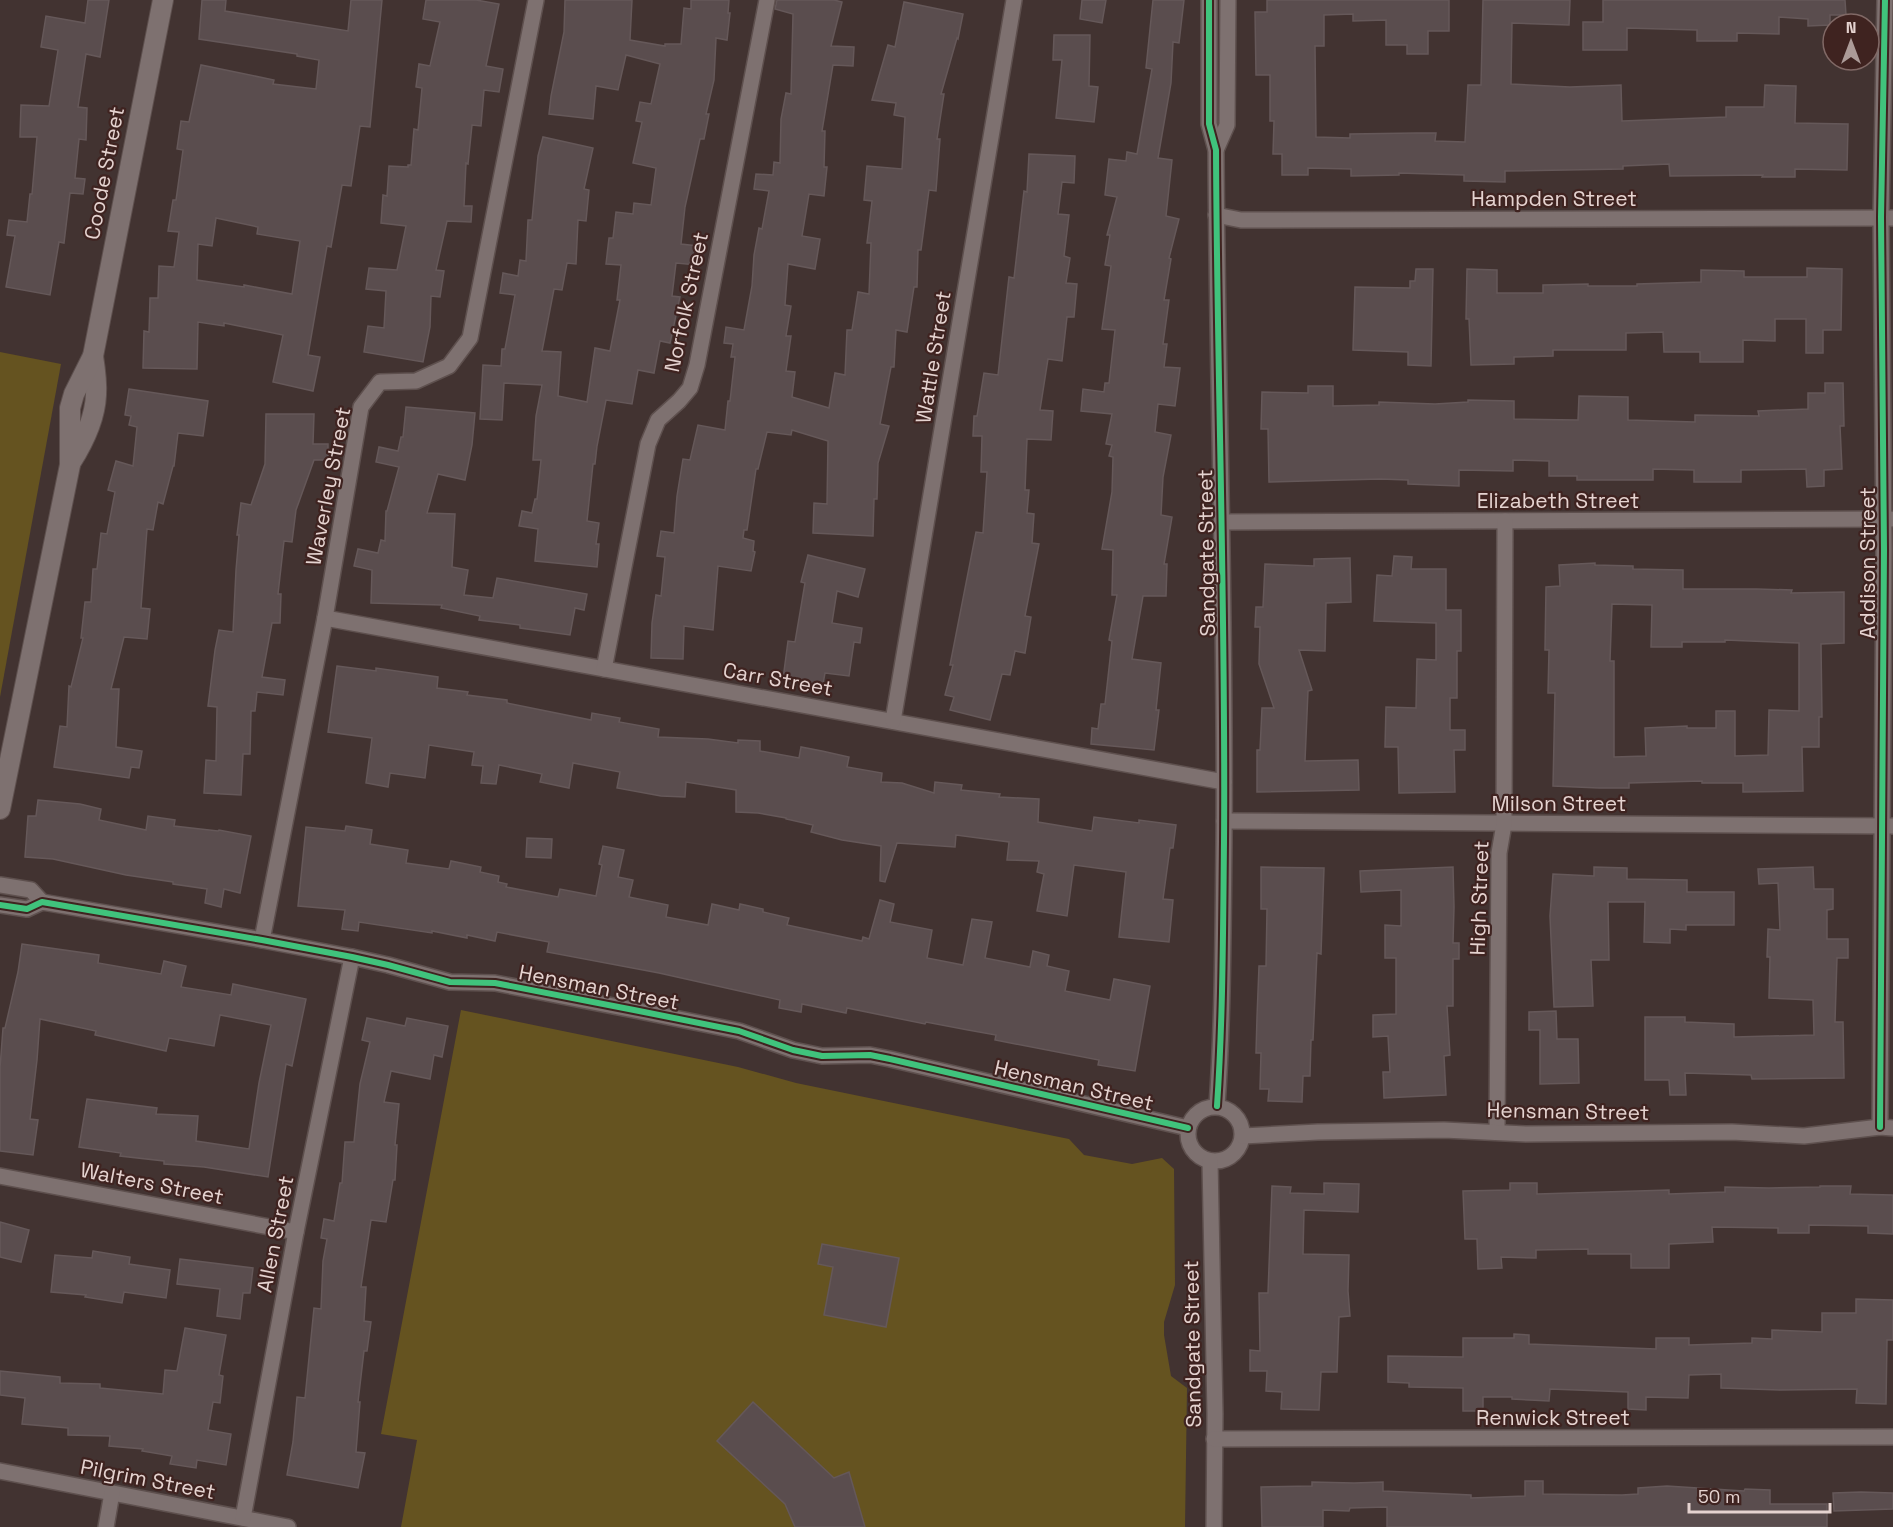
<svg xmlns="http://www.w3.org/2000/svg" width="1893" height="1527" viewBox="0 0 1893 1527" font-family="'Space Grotesk',sans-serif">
<rect width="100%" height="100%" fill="#423331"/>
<g fill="#655320">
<polygon points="0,352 61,364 0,697"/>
<polygon points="461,1010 738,1067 796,1083 1069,1139 1084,1155 1132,1164 1162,1158 1174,1169 1175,1285 1164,1322 1164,1335 1171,1376 1187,1388 1185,1527 401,1527 417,1440 381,1434"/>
</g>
<g fill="#5a4d4e" stroke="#655859" stroke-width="1.5" fill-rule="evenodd">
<polygon points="88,0 109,0 100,57 86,54 78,107 87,108 86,140 79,139 75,178 85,179 83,194 70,193 64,243 59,242 50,295 6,287 15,236 7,235 9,220 27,222 30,194 32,194 37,137 20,137 21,105 49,106 58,50 41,47 46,16 85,23"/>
<path d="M 202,0 L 226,0 L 225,11 L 348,31 L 351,0 L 382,0 L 370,127 L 360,126 L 351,186 L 342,185 L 331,247 L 327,246 L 308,355 L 320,357 L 313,391 L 273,382 L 283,335 L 224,323 L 224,326 L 198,322 L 197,369 L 143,368 L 144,331 L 149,332 L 150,298 L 158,298 L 159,266 L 174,267 L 179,232 L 168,231 L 173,200 L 176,200 L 183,150 L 177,149 L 181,121 L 189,122 L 201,65 L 274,80 L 273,84 L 316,89 L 319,60 L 297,56 L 297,54 L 199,39 ZM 216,218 L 258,227 L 257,234 L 300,241 L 292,294 L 244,285 L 244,287 L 197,280 L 198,244 L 212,246 Z"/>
<polygon points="426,0 476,0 499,4 486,66 503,69 499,92 484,90 481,126 472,125 468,164 466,163 464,206 472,206 471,222 447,221 436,270 444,271 440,297 431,296 430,327 423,362 364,352 368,326 384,328 386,291 366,289 369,268 397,270 406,226 381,223 383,195 387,196 389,166 408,167 408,165 411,165 414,129 418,130 422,88 416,87 419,64 430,66 440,22 423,19"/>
<polygon points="565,0 632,0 630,40 665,46 665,44 681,44 684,8 691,9 691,0 729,0 728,13 730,13 727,40 716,38 714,80 706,114 709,114 704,139 700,139 685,207 681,244 698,246 697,265 676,263 672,296 680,297 670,343 660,341 654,373 638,370 632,404 606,400 597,446 595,464 593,464 587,521 599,523 596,544 599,544 597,567 535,561 538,529 519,526 522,511 532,513 535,499 537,499 541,460 533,460 536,416 542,385 504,383 502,420 480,419 483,365 501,366 502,349 505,349 515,295 500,293 503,273 518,276 520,260 526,261 528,220 532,220 538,156 543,137 593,148 584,189 589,190 586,221 578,220 576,264 567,263 562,290 554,289 542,351 561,352 558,396 587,402 595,348 610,351 620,300 617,300 621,265 606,264 609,238 613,238 616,212 633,214 634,203 651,205 656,168 633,163 642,122 636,121 640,102 651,104 660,64 626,55 618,90 596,86 593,119 549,114 551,96 564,32"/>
<polygon points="777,0 834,0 842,2 831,46 854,47 853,66 833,65 822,131 825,131 824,167 827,167 824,196 809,194 802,236 820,239 815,269 788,264 785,305 791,306 786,336 791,336 786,371 795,372 792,397 829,408 835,373 845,375 847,330 852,330 858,292 869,294 871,243 867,243 872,201 864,200 867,166 902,169 905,117 894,115 896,103 872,100 888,45 895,47 904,2 963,14 958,39 957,38 941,94 944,94 937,139 940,139 936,191 929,190 921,250 918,250 917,287 914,287 907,332 896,330 894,367 891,367 880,424 889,426 878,463 877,499 874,499 873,536 813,533 814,503 827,504 828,441 792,430 791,435 767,432 758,469 756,469 747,530 744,530 743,538 754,541 753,551 755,552 751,571 718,566 713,630 684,626 683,659 651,658 652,623 656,595 661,596 665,557 657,556 661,531 674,533 677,496 683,459 690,460 698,425 725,430 728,401 730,401 735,357 731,357 733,344 724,343 726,327 744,330 752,286 754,255 759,228 762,229 769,191 754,189 756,174 773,175 774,162 780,163 781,119 786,93 791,94 793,14 775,9"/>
<polygon points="1082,0 1106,0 1102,23 1080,19"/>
<polygon points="1153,0 1184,0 1179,43 1173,42 1171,83 1158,158 1172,160 1166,216 1179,219 1169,258 1171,259 1164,300 1169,300 1163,344 1167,344 1164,367 1180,368 1175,406 1158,404 1155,432 1171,435 1163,477 1161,515 1172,517 1164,564 1167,564 1166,596 1143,596 1132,659 1161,663 1156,710 1159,710 1154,750 1091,744 1092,728 1098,729 1101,704 1105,704 1112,641 1109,640 1117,595 1112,595 1113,550 1102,549 1112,492 1113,457 1109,456 1112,445 1106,444 1112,414 1081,411 1083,389 1104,392 1105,383 1109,383 1115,330 1102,329 1111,266 1105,265 1110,235 1107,235 1117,197 1105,195 1109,159 1126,161 1127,152 1137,154 1152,69 1146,68"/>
<polygon points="1267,0 1449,0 1449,31 1428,31 1428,54 1407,54 1407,45 1386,45 1386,20 1353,21 1353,14 1324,15 1324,46 1315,46 1316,137 1350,138 1350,134 1416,133 1436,133 1435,141 1465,142 1468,85 1481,85 1483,0 1570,0 1569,25 1512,23 1511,84 1570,87 1621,85 1622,121 1726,117 1726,107 1764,107 1765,85 1796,86 1795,123 1848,124 1847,170 1795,169 1795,177 1762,177 1763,175 1670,176 1669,164 1623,166 1623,169 1505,171 1505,182 1464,181 1464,175 1399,173 1399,175 1351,176 1351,169 1308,168 1308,175 1282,175 1282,154 1273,154 1274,121 1270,121 1270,75 1256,75 1255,12 1267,12"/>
<polygon points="1603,0 1845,0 1846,15 1830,15 1830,25 1808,26 1808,19 1779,17 1779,34 1737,33 1737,41 1697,41 1697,30 1627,28 1627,50 1583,50 1583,22 1603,22"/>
<polygon points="1054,35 1090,35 1089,86 1098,87 1094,122 1056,118 1062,60 1053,60"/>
<polygon points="1029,154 1075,156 1074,183 1062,182 1058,214 1069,215 1064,256 1070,258 1066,283 1077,284 1074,317 1067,317 1062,361 1048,359 1040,410 1053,411 1051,440 1027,439 1025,490 1029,490 1027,513 1034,514 1032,543 1039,544 1025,616 1031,617 1025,653 1015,651 1010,675 1002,674 990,720 950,710 954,697 945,695 953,665 950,665 976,532 983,533 987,472 981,472 982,436 973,436 974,416 977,416 984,373 998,375 1009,277 1014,278 1024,191 1027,192"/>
<polygon points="1807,268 1842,269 1841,330 1823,330 1823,353 1806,353 1806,319 1775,319 1775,341 1743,340 1743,362 1700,362 1700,352 1664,352 1663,332 1626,333 1626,350 1553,350 1553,356 1514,357 1514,364 1471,365 1469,319 1466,319 1467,269 1497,270 1497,293 1543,293 1543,285 1588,284 1588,286 1637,286 1637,284 1701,282 1701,270 1744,271 1744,277 1807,277"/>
<polygon points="1416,269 1433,269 1431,366 1408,365 1408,352 1353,350 1355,287 1410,288 1410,281 1415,281"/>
<polygon points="1825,383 1843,383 1844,426 1840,426 1842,469 1824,470 1824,486 1807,487 1806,469 1741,470 1741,482 1694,482 1694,470 1653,469 1653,480 1577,480 1577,476 1549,476 1549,461 1513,460 1513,471 1459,470 1459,486 1408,484 1408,480 1380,479 1269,482 1268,429 1261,429 1262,392 1308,393 1308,386 1333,386 1333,406 1379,405 1379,402 1435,404 1468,402 1468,400 1514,401 1514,419 1578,420 1579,396 1628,397 1628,420 1695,422 1695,415 1759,416 1758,411 1808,409 1808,393 1825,393"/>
<polygon points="129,389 208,401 203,436 178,433 174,466 173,466 163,504 158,502 153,530 147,529 141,608 150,609 147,639 124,637 111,689 119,689 116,747 142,751 139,768 131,767 129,778 54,767 60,726 67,727 69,686 71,687 83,638 81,638 85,602 91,602 93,569 97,569 101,533 107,534 115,492 108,490 116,461 133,466 137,427 129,425 131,416 125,415"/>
<polygon points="406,407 475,413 472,445 465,480 438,474 427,513 455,514 452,567 468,570 464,595 493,598 497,578 587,594 584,610 575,608 570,635 520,628 520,625 479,620 480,616 441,608 442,605 371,603 372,570 354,566 358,549 378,553 381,540 385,541 386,511 387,511 399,467 376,462 379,447 398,451 401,437 403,437"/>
<polygon points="266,414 314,414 313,444 328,444 328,460 314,460 296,510 292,542 284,541 278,594 281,594 280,623 272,623 262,677 285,680 283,695 257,692 255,711 251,711 250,754 243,754 241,795 204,793 206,760 216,761 217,707 208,706 215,650 219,630 233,632 236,570 239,535 237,535 241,503 251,505 265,464"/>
<polygon points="808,555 865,569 858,597 837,591 832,623 862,628 860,643 854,642 849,676 825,673 823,684 783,679 788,641 795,642 805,583 801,582"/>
<polygon points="1394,556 1412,557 1411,569 1446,569 1446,610 1461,610 1461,651 1457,651 1457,698 1450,698 1450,730 1465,730 1465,750 1454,750 1455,792 1399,793 1398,747 1385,747 1386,707 1416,708 1417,659 1436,660 1436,623 1374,621 1377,575 1392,576"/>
<polygon points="1350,558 1351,602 1326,603 1325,651 1299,650 1312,690 1308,691 1305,761 1358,760 1359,790 1257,792 1257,750 1260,750 1262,708 1274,708 1259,664 1260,627 1255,627 1256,607 1263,607 1265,564 1314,566 1314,559"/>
<path d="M 1595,563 L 1595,565 L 1633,566 L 1633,569 L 1683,570 L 1683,589 L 1757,589 L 1792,590 L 1791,593 L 1844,592 L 1844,643 L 1821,644 L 1822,717 L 1819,717 L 1819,747 L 1802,747 L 1803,791 L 1743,792 L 1743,783 L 1702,783 L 1702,781 L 1629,783 L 1629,788 L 1599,788 L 1553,786 L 1555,693 L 1548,693 L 1549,650 L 1545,650 L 1546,587 L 1560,586 L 1559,565 ZM 1612,604 L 1652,605 L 1651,647 L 1682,647 L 1682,642 L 1725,642 L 1725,640 L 1799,643 L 1799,711 L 1769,710 L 1768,755 L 1735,756 L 1735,711 L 1716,711 L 1716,728 L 1687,728 L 1687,726 L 1645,728 L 1646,756 L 1614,757 L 1614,661 L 1610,661 Z"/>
<polygon points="337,666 376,671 376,668 438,677 437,688 468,692 467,695 507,700 507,703 591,720 592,713 620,718 619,722 659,729 658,737 708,739 738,743 738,740 760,741 760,751 799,758 801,747 822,751 849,757 847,767 882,773 881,782 902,783 934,793 935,782 962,785 961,790 1000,794 999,797 1039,799 1038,822 1092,831 1094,817 1139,823 1139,820 1176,825 1173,848 1170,848 1163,899 1173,900 1169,942 1119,937 1126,872 1074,865 1067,916 1037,911 1044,874 1037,872 1039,861 1007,860 1009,842 956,835 955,847 897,843 885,882 880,881 881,846 842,840 811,832 813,825 786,819 786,818 758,813 736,812 736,790 686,782 685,797 661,796 617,788 620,772 573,763 569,788 540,782 542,774 499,765 496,784 481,783 483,766 472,765 474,752 429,745 425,778 390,773 388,787 366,783 372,738 328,732"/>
<polygon points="38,800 80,804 101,809 99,820 146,830 148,816 175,820 174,826 218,831 219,830 251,836 240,893 224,889 221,907 205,903 207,889 173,884 173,882 126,875 53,859 25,857 28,816 36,816"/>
<polygon points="346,826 372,830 370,844 408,850 406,863 449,869 451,861 481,867 480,872 499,876 498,882 507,884 506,887 558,897 560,889 596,896 602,865 599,864 603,846 624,850 618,877 633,880 629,897 668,905 666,917 708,925 712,904 739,910 740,904 763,909 763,912 789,918 787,925 862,941 863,937 869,939 880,900 894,904 890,922 932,930 927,958 963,965 972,919 992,922 985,958 1030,967 1033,951 1049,955 1047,966 1069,971 1065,991 1110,1000 1114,979 1150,986 1135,1071 1098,1065 1099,1060 995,1040 996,1035 968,1030 926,1022 925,1024 847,1008 846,1013 802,1004 801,1012 779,1008 780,1000 659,973 547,952 549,942 497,932 495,941 467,935 467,938 432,931 432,933 359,922 358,931 342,929 345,910 298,906 306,827 345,831"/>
<polygon points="527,838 552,839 551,858 526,857"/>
<polygon points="1261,867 1324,868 1321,954 1317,953 1313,1040 1311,1040 1310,1076 1303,1076 1302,1102 1268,1101 1269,1089 1260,1089 1261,1053 1256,1053 1257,1017 1259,966 1266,966 1267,909 1261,909"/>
<polygon points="1453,867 1454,907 1453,943 1459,943 1459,959 1453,959 1453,1006 1447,1006 1450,1055 1444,1056 1446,1095 1384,1098 1383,1072 1390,1072 1388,1036 1373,1037 1373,1015 1396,1014 1396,958 1385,958 1385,925 1401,926 1401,890 1361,892 1360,871"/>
<polygon points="1594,867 1627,868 1627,879 1687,880 1687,892 1734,892 1734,925 1686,925 1686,930 1670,929 1670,943 1644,942 1645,902 1608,902 1609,960 1591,960 1593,1006 1554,1007 1550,916 1553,874 1594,876"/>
<polygon points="1813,867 1814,889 1833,889 1833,909 1827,910 1827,939 1848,939 1848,958 1837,958 1835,1022 1843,1022 1844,1078 1752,1079 1751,1075 1685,1073 1686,1095 1670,1095 1669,1080 1645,1080 1645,1017 1685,1017 1685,1022 1734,1024 1734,1037 1814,1035 1813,1000 1769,998 1770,957 1767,957 1768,929 1780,930 1778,883 1759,884 1758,869"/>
<polygon points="22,944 99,955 98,963 161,974 164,961 186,966 181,987 231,995 233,984 306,999 292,1066 286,1064 268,1177 204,1167 164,1164 164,1161 120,1156 121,1153 79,1147 87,1099 157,1108 156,1114 198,1116 196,1141 249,1149 259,1083 271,1025 220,1015 214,1046 169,1038 166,1051 95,1035 96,1031 40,1019 37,1060 30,1119 38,1120 33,1155 0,1151 0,1068 3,1028 5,1028 18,972"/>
<polygon points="1556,1011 1557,1039 1578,1039 1579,1083 1540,1084 1540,1030 1529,1030 1529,1012"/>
<polygon points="367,1018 405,1026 407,1018 448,1026 442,1057 434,1055 430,1079 391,1071 384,1102 399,1104 395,1145 397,1145 395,1180 393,1180 386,1222 371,1220 361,1287 366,1287 364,1321 371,1322 367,1351 364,1351 358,1402 360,1402 356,1452 365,1453 358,1488 287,1475 293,1442 297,1397 305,1398 314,1308 321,1309 323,1261 327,1239 321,1238 324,1219 334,1221 340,1183 342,1183 345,1142 354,1142 360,1084 370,1042 362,1040"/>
<polygon points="1324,1183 1359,1184 1358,1212 1304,1210 1303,1254 1349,1255 1348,1291 1350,1316 1339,1317 1337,1372 1321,1372 1319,1410 1281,1409 1282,1392 1266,1391 1267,1371 1250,1371 1250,1350 1260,1351 1259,1293 1268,1293 1272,1186 1291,1187 1290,1193 1324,1194"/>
<polygon points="1510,1183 1537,1183 1537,1194 1669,1190 1669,1194 1725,1192 1725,1187 1769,1188 1820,1187 1820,1186 1851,1186 1850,1194 1893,1195 1893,1234 1868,1233 1868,1226 1809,1225 1809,1233 1778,1233 1778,1228 1712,1227 1713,1242 1669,1244 1669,1268 1631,1268 1631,1254 1588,1254 1588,1249 1536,1250 1536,1258 1501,1257 1502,1268 1478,1269 1477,1239 1465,1239 1463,1191 1510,1190"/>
<polygon points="0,1222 29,1230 21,1262 0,1257"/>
<polygon points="822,1244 899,1258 886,1327 824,1315 833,1267 818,1264"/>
<polygon points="93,1251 130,1257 129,1264 170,1270 166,1298 124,1292 122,1303 85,1297 86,1295 51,1292 55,1255 92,1258"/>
<polygon points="180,1259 253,1268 250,1293 243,1293 240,1319 217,1316 220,1289 177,1284"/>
<polygon points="1856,1299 1893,1300 1893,1340 1887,1340 1886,1404 1856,1403 1857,1389 1780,1390 1721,1388 1721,1374 1689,1375 1688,1398 1646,1397 1646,1410 1628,1409 1628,1392 1550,1389 1549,1401 1512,1399 1512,1397 1483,1397 1483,1411 1463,1411 1463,1388 1409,1387 1409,1383 1388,1382 1388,1356 1463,1357 1463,1338 1514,1338 1514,1334 1529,1335 1529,1344 1656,1349 1656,1338 1689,1338 1689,1345 1752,1343 1752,1338 1772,1339 1772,1330 1822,1332 1822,1313 1856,1313"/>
<polygon points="185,1328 226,1335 219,1375 223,1376 220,1403 213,1402 208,1430 231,1434 226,1465 197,1460 196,1468 170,1464 172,1456 142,1451 143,1449 109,1446 110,1436 68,1435 68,1428 22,1424 25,1398 0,1395 0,1371 60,1377 60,1383 100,1384 100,1388 163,1394 165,1370 177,1371"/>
<polygon points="753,1402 834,1478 849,1472 865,1527 795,1527 785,1504 717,1441"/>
<polygon points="1525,1481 1543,1481 1543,1494 1622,1495 1638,1494 1638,1488 1667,1486 1744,1491 1745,1489 1770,1490 1770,1504 1827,1504 1827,1527 1387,1527 1387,1507 1350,1508 1349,1511 1323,1510 1323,1527 1262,1527 1261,1487 1312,1486 1312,1482 1354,1483 1383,1482 1383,1491 1471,1495 1471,1498 1525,1496"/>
<polygon points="1861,1492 1893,1493 1893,1509 1834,1511 1833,1493"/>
</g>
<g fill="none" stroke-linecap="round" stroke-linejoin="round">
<g stroke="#5e504e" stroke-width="18">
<g id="minor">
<path d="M 1209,0 L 1209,124 L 1216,150 C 1217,381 1226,611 1224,842 C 1223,930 1223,1019 1217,1106"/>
<polyline points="1216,150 1227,125 1228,0"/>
<polyline points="1216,215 1241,220 1893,218"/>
<polyline points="1222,522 1891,519"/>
<polyline points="325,618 1224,782"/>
<polyline points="604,669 648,444 658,420 679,401 690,388 697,365 767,0"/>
<polyline points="893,721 1014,0"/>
<polyline points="1224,821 1893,826"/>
<polyline points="0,885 31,890 42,902"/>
<polyline points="0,905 27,909 42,902 262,940 352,957 388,965 450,982 495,983 634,1010 739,1031 793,1050 822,1056 870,1055 890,1059 1188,1128"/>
<polyline points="262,940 325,618 361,407 380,382 416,381 449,366 470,338 536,0"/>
<circle cx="1215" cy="1134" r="27"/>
<polyline points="1880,1127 1884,550 1881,217 1885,0"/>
<polyline points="1497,1132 1499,853 1504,824 1505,521"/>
<polyline points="1243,1136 1318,1132 1444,1130 1526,1134 1732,1132 1804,1136 1880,1127 1893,1128"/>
<polyline points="1210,1161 1215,1414 1214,1527"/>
<polyline points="0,1176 296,1232"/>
<polyline points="1214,1439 1893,1437"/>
<polyline points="0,1471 288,1527"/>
<polyline points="243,1518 296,1232 352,957"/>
<polyline points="106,1527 112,1493"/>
</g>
</g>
<g stroke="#5e504e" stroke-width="22">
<g id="tertiary">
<path d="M 71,462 C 83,443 95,418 96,395 C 97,382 95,369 93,356"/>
<polyline points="0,809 70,465 70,408 74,394 93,356 163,0"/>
</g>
</g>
<use href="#minor" stroke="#7e7170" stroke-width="15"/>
<use href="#tertiary" stroke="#7e7170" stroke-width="20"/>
<g stroke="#3f2320" stroke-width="10">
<g id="cycleway">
<path d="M 1209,0 L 1209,124 L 1216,150 C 1217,381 1226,611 1224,842 C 1223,930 1223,1019 1217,1106"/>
<polyline points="0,905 27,909 42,902 262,940 352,957 388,965 450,982 495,983 634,1010 739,1031 793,1050 822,1056 870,1055 890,1059 1188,1128"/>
<polyline points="1880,1127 1884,550 1881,217 1885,0"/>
</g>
</g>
<use href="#cycleway" stroke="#40c37c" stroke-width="6"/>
</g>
<g text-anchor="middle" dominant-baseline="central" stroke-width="4.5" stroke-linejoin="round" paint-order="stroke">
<g font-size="21" fill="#e5d3d0" stroke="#3f2320">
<text transform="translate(104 173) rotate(-79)">Coode Street</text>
<text x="1554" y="198">Hampden Street</text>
<text transform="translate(686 302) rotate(-78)">Norfolk Street</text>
<text transform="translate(933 357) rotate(-81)">Wattle Street</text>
<text transform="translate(328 486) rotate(-79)">Waverley Street</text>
<text x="1558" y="500">Elizabeth Street</text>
<text transform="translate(1206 553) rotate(-91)">Sandgate Street</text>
<text transform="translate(1867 563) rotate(-90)">Addison Street</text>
<text transform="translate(778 679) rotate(10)">Carr Street</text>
<text x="1559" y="803">Milson Street</text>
<text transform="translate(1479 898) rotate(-88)">High Street</text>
<text transform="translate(599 987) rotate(11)">Hensman Street</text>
<text transform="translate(1074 1085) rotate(13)">Hensman Street</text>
<text transform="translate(1568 1111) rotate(1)">Hensman Street</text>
<text transform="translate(152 1183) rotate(11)">Walters Street</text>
<text transform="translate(275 1234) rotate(-79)">Allen Street</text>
<text transform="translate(1192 1344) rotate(-91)">Sandgate Street</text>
<text x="1553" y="1417">Renwick Street</text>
<text transform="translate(148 1479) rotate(11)">Pilgrim Street</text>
</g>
</g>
<g transform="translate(1851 42)"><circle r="28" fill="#3f2320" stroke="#816966" stroke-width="1.5"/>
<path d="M0-4.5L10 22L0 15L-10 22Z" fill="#ac9b98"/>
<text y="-9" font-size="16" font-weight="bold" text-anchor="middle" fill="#e5d3d0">N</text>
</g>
<path d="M1689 1503v9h141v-9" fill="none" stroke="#e5d3d0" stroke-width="3"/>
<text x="1698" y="1503" font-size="18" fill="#e5d3d0" stroke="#3f2320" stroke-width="4.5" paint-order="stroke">50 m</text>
</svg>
